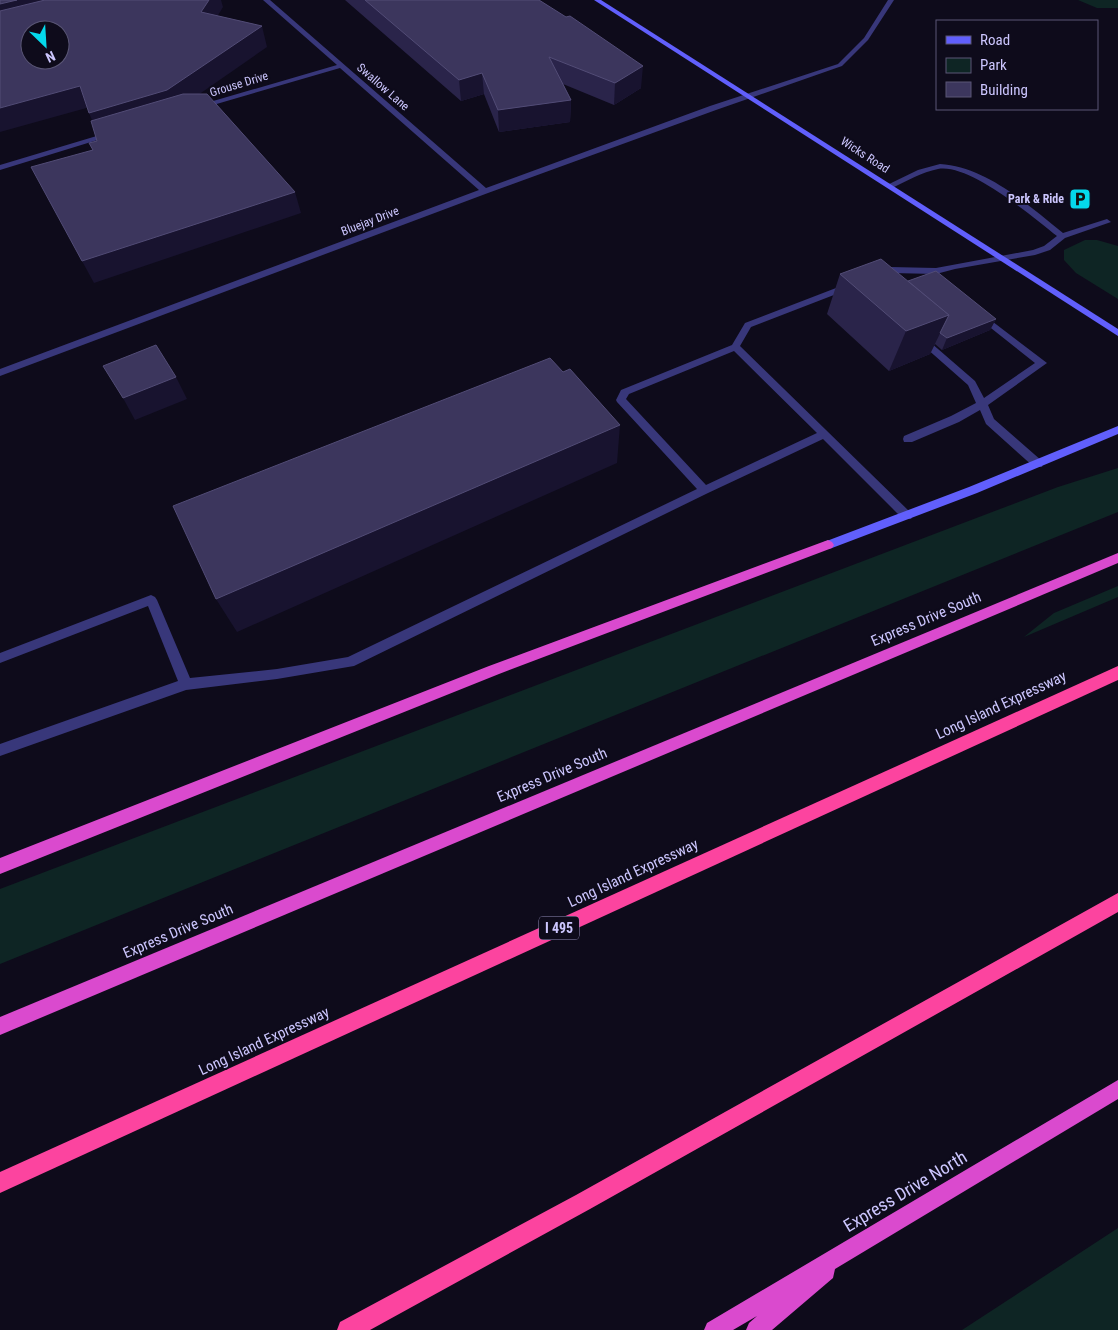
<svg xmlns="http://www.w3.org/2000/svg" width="1118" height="1330" viewBox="0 0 1118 1330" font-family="'Roboto Condensed',sans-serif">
<rect width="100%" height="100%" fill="#0e0b1b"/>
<g fill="#0e2524">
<polygon points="1078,0 1118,0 1118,8 1097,8"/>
<polygon points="1085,240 1097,240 1118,246 1118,299 1076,273 1064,260 1064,250"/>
<polygon points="1118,468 1118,512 0,964 0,889 1058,487"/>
<polygon points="1118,586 1118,597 1024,637 1054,613"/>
<polygon points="1118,1228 1118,1330 962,1330"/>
</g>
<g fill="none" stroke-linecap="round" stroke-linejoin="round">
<g fill="#38377a" fill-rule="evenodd">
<path d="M 940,164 C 987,167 1028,205 1063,233 L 1107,219 L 1111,222 L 1065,238 L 1050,250 L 1035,255 L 955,269 L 936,274 L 891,273 L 883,277 L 877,277 L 877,273 L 890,267 L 936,268 L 1033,250 L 1044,246 L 1057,236 C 1033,217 969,163 938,169 C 922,172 907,181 892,188 L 885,186 L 918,170 Z"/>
<path d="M 849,283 L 852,284 L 852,288 L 751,327 L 740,346 L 911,513 L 913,516 L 911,519 L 903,519 L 823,439 L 708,493 L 354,666 L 277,679 L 186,690 L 0,756 L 0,744 L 178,681 L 148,606 L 0,663 L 0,653 L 151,595 L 155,597 L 157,600 L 190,678 L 277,669 L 348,657 L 697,489 L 617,402 L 616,400 L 621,390 L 732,345 L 745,323 ZM 734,351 L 817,433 L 706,485 L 626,399 L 629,394 Z"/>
<polygon points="980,312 1047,363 988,405 994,419 1042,461 1043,464 1042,467 1034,467 986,424 980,410 959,422 912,442 904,442 903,439 904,436 951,416 976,403 968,385 917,340 917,336 923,336 975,381 984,398 1035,363 977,317 975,315"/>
</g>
<g fill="#38377a" fill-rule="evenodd">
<polygon points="263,0 270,0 486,188 710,106 838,64 864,38 888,0 894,0 868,40 842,66 716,110 488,193 0,376 0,369 479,190 340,68 196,110 196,106 337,65"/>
<polygon points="110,132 117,134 0,170 0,165"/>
</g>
<g fill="#615ffc" fill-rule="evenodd">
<polygon points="594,0 601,0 1118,329 1118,336"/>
<polygon points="1118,426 1118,434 977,493 832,548 828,549 822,545 824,542 969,487"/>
</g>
<g fill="#da4ace" fill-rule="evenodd">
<polygon points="828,540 832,542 834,545 832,548 499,674 0,874 0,858 489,666"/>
<polygon points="1118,553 1118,563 0,1035 0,1017"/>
<polygon points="1118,1080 1118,1099 835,1269 833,1278 772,1330 746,1330 749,1323 757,1316 733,1330 704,1330 707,1323"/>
</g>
<g fill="#fc449f" fill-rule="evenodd">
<polygon points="1118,666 1118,680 0,1193 0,1172"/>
<polygon points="1118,893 1118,912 590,1209 370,1330 337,1330 340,1322 576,1195"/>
</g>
</g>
<g fill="#2a244a">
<polygon points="345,0 539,0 641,88 614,105 563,84 571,100 570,122 499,132 484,94 461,101"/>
<polygon points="840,274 908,281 996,319 990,330 942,350 935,344 930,354 889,371 827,314"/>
</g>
<g fill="#18132f">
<polygon points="17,0 103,0 0,27 0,4"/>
<polygon points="209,0 221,0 223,7 208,32 201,12"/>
<polygon points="262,26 267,47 175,111 98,134 89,113"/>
<polygon points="643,66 641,88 614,105 615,83"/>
<polygon points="482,73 484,94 461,101 459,80"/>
<polygon points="80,86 90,107 0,132 0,108"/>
<polygon points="571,100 570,122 499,132 498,110"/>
<polygon points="295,192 301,213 94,283 82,261"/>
<polygon points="949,315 930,354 889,371 906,331"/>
<polygon points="996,319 990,330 942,350 947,338"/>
<polygon points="176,377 187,399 135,420 123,398"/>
<polygon points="620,425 617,463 237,632 216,599"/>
</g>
<g fill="#3c365d" stroke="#524c76" fill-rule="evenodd">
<polygon points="0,0 17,0 0,4"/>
<path d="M 45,0 L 209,0 L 201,12 L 262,26 L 167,90 L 89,113 L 80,86 L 0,108 L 0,11 ZM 30,30 L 60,30 L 60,60 L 30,60 Z"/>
<polygon points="365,0 539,0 566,17 570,16 643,66 615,83 549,57 571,100 498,110 482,73 459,80"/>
<polygon points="183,94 207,94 295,192 82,261 31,167 93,150 89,143 97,141 91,121"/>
<polygon points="881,259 949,315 906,331 840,274"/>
<polygon points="936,271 996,319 947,338 940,333 949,315 908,281"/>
<polygon points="156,345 176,377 123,398 103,366"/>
<polygon points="550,358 563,372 570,369 620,425 216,599 173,506"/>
</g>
<defs>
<g id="parking-square" transform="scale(1.125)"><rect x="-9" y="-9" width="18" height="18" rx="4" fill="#04d9ec" stroke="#0e0b1b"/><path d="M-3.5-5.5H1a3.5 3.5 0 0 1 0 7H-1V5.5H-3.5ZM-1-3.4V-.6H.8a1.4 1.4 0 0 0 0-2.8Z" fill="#111"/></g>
</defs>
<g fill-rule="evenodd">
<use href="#parking-square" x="1080" y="199"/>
</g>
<g text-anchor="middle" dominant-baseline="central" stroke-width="4" stroke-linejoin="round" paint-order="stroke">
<g font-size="12" fill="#ccc6fe" stroke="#0e0b1b">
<text transform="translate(239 84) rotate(-17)">Grouse Drive</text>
<text transform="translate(383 87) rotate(41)">Swallow Lane</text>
<text transform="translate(865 155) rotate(33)">Wicks Road</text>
<text transform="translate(370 221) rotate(-21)">Bluejay Drive</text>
</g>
<g font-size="12" font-weight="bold" fill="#ccc6fe" stroke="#0e0b1b" text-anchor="end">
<text x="1064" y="199">Park &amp; Ride</text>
</g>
<rect fill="#0e0b1b" stroke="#938eba" stroke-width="1" x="539" y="916.5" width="40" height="23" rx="4"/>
<g font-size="14" font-weight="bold" fill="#ccc6fe">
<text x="559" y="928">I 495</text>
</g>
<g font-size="15" fill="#ccc6fe" stroke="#0e0b1b">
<text transform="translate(926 619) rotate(-23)">Express Drive South</text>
<text transform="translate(1001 705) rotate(-25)">Long Island Expressway</text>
<text transform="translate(552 775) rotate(-23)">Express Drive South</text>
<text transform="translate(633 873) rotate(-25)">Long Island Expressway</text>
<text transform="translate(178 931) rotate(-23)">Express Drive South</text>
<text transform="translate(264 1041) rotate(-25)">Long Island Expressway</text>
</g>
<g font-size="18" fill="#ccc6fe" stroke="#0e0b1b">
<text transform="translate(905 1191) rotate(-31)">Express Drive North</text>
</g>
</g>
<rect x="936" y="20" width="162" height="90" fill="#0e0b1b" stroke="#5a5676"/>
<rect x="946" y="36" width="25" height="8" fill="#615ffc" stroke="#5a5676"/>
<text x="980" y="45" font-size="15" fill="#ccc6fe">Road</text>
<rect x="946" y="58" width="25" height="15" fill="#0e2524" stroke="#5a5676"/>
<text x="980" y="70" font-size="15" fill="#ccc6fe">Park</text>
<rect x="946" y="82" width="25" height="15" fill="#3c365d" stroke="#5a5676"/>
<text x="980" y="95" font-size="15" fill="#ccc6fe">Building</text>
<g transform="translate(45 45) rotate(155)"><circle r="24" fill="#0e0b1b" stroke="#5a5676"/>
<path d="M0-4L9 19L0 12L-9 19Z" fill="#04d9ec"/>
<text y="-8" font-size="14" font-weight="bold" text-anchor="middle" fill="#ccc6fe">N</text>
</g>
</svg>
